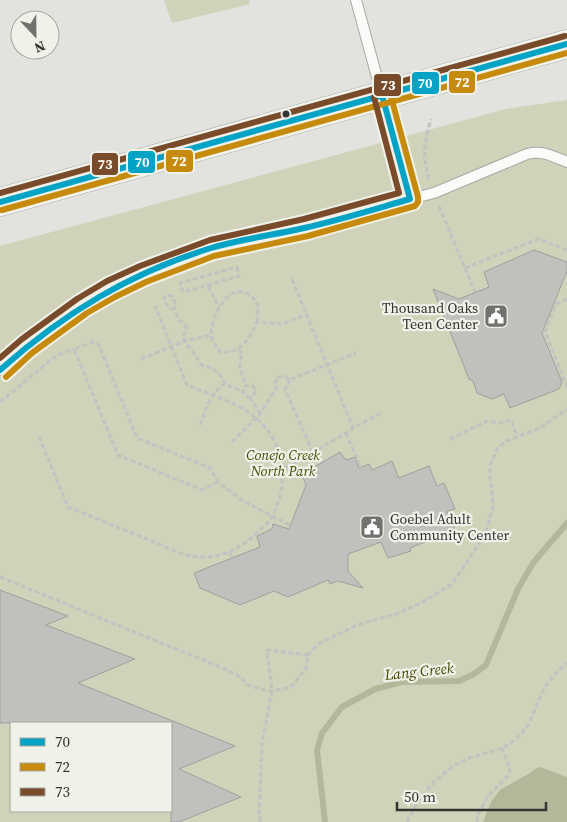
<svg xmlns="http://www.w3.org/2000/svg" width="567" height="822" viewBox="0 0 567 822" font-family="'Source Serif 4',serif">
<rect width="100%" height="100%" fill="#e2e2de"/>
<g fill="#d0d3ba" fill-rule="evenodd">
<polygon points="164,0 249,0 250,4 172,23"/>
<path d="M 567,100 L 567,822 L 0,822 L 0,246 L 506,109 ZM 11,723 L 171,723 L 171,811 L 11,811 Z"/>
</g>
<polygon fill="#b4b799" points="540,767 567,777 567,822 483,822 491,802 500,790 530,773 535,769"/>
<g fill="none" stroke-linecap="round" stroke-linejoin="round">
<polyline stroke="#b4b799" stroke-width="6" points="325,822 317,750 322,733 342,707 375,689 402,682 459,681 474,674 486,665 518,589 533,563 567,523"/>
</g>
<g fill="#c0c0bd" stroke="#9fa09d">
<polygon points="534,250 567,262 567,271 542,333 562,382 559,389 510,408 504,394 492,399 477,393 473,381 469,379 433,289 459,299 489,287 484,272"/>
<polygon points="340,452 346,460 355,457 359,468 369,464 372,470 392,461 399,478 429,466 437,486 444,483 455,509 447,511 455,530 410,548 411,551 388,558 381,542 348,554 348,571 363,588 338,581 330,584 328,580 288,597 274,591 240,605 200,588 194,573 260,547 257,536 272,529 273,524 289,529 306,485 303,478 313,474 311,469"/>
<polygon points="0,590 68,616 46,625 135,659 78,683 235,746 179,769 241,797 179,822 171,822 171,723 0,723"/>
</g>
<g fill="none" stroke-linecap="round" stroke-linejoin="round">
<g stroke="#a8a9a5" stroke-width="12">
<g id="service">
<path d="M 410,199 L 434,193 L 527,154 C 542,150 553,156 567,162"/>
<polyline points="0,370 27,346 82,306 111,289 143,274 212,248 306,228 410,199 356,0"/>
</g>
</g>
<g stroke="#a8a9a5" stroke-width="29">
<polyline id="secondary" points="0,202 567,44"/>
</g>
<g stroke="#c2c2c1" stroke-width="3" stroke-dasharray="5 2.5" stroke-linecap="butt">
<path d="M 429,179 C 422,153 424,144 431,119"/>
<polyline points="439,206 475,292"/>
<polygon points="237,267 239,276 183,292 180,283"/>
<polyline points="465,268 538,239 567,250"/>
<polyline points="292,279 353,428"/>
<polyline points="208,286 219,307"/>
<polyline points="567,299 556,304 545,332 567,387"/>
<path d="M 174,309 L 168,308 L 164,298 L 166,295 L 172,296 L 176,306 L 174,309 L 179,320 L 186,326 L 186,330 L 183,337 C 188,348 196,354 201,365 C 214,368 220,372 225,384 L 242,391"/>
<path d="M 257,322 C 257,317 258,311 258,306 C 257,302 254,299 251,296 C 229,279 211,317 211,334 C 211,341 217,347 220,352 C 241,354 249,339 257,322 L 283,324 L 307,314"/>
<path d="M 239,349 L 242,355 C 237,366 242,374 246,384"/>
<polyline points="141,359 185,341 211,335"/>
<polyline points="289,380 289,385 285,389 313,453"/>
<circle cx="249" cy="391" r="6"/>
<polyline points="250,397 260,414"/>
<polyline points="0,402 57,355 74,349"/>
<path d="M 200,425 C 206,411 210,391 225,384"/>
<polyline points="346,433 361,468"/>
<path d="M 39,437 L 68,507 C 95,518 122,529 149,540 C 163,545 178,554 192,556 C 220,561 242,548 260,530 C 265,526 270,521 273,515 C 286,489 286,456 269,432 C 250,405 215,397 187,385 L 155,306"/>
<polyline points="450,439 487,421 500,423 511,420 517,436"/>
<polyline points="232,442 260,414 277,387 275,383 278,377 285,376 289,380 356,353"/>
<polyline points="249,476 282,470 346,433 353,428 383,412"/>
<polyline points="218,482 202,490 118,455 74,349 93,342 99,345 137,438 210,468 218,482 243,501 290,525"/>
<polyline points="230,552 232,558"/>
<polyline points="0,577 225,669 239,676 248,685 263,690 272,691 284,689 293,685 299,677 306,668 308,655 318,644 357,625 396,614 421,603 452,584 485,535 493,506 490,476 490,466 497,449 506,441 540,428 567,409"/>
<polyline points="260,822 259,814 262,743 272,691 267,650 308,655"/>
<path d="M 407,822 C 419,796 440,771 467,759 C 485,752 505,751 519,736 C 532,724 536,704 544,689 C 550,678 558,671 567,663"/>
<polyline points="477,822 478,815 488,796 509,775 510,770 502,748"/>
</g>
<use href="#service" stroke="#fbfbfa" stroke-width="10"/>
<use href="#secondary" stroke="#fbfbfa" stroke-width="28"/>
<g stroke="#f0f2e9" stroke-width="10">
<g id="bus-1">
<polyline points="0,202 567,44"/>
<path d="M 0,370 C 64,313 130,273 211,248 C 241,239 274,235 304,228 C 340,220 375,209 410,199 L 382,95"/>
</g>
</g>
<g stroke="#f0f2e9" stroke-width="10">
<g id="bus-2">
<polyline points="2,210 567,53"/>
<polyline points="6,377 32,353 87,313 115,297 146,282 214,256 308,236 415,206 418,202 418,197 390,93"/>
</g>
</g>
<g stroke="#f0f2e9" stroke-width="10">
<g id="bus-3">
<polyline points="0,193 565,36"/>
<polyline points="0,358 22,339 77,299 107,281 140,266 210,240 304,219 399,193 374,97"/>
</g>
</g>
<use href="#bus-1" stroke="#03a3c6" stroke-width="6"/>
<use href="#bus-2" stroke="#c68a0c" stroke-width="6"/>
<use href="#bus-3" stroke="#7a4b2a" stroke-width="6"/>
</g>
<defs>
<g id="civic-square" transform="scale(1.25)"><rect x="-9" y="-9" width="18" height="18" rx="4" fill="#71726e" stroke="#f0f2e9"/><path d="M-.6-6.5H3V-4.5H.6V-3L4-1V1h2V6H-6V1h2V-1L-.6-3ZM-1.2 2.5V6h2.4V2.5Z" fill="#fff"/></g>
</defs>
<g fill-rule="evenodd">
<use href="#civic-square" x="496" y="316"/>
<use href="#civic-square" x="372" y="527"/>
</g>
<circle fill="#343532" stroke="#f0f2e9" stroke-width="2" cx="286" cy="114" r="4.5"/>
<g text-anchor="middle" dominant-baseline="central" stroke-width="4.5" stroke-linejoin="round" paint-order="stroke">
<g font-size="14" fill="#343532" stroke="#f0f2e9" text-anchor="end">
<text x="478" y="308">Thousand Oaks<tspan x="478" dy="16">Teen Center</tspan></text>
<text x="390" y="519" text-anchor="start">Goebel Adult<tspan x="390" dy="16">Community Center</tspan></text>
</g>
<g font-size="14" font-style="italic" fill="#474b02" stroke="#f0f2e9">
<text x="283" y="455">Conejo Creek<tspan x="283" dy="16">North Park</tspan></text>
</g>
<g font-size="15" font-style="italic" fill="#454900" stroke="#f0f2e9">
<text transform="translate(419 671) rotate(-6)">Lang Creek</text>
</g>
</g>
<g stroke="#f0f2e9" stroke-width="2">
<rect x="448" y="70" width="28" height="24" rx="5" fill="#c68a0c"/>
<rect x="411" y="71" width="29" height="24" rx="5" fill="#03a3c6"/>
<rect x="373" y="73" width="29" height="24" rx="5" fill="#7a4b2a"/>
<rect x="165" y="149" width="29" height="24" rx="5" fill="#c68a0c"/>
<rect x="127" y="150" width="29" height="24" rx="5" fill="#03a3c6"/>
<rect x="91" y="152" width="28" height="24" rx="5" fill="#7a4b2a"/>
</g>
<g font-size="14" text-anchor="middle" font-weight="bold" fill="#fff">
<text x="462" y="87">72</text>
<text x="425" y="88">70</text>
<text x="388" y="90">73</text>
<text x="179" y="166">72</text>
<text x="142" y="167">70</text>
<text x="105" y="169">73</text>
</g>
<rect x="10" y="722" width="162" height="90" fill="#f0f2e9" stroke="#a5a6a0"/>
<rect x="20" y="738" width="25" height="8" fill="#03a3c6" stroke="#a5a6a0"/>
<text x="55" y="747" font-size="15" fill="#343532">70</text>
<rect x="20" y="763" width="25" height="8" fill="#c68a0c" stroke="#a5a6a0"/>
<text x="55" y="772" font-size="15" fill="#343532">72</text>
<rect x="20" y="788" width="25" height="8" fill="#7a4b2a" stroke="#a5a6a0"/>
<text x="55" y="797" font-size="15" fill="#343532">73</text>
<g transform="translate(35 35) rotate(158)"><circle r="24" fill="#f0f2e9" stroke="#a5a6a0"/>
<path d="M0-4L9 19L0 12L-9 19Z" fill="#71726e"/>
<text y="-8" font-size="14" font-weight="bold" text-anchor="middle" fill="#343532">N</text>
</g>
<path d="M397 802v8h149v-8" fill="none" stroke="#343532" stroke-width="2.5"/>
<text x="404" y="802" font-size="15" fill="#343532" stroke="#f0f2e9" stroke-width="4" paint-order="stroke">50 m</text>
</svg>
